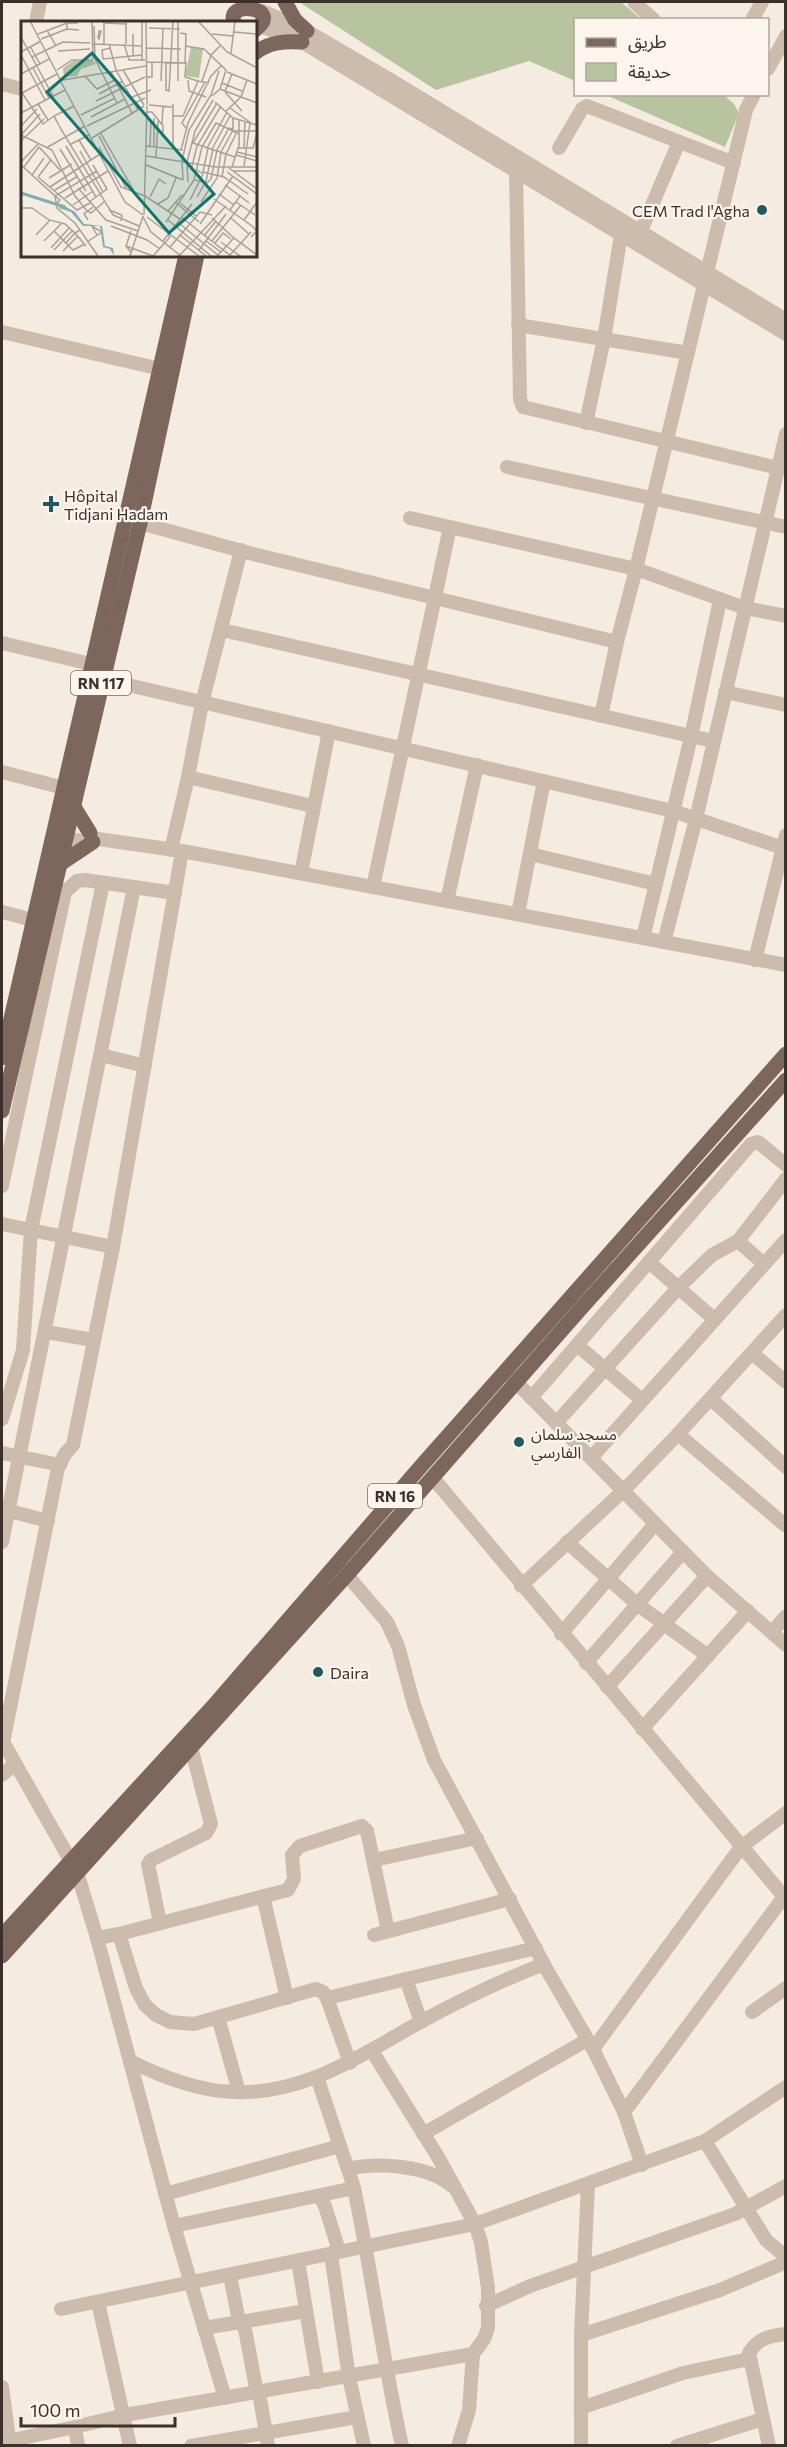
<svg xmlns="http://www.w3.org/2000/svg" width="787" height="2447" viewBox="0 0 787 2447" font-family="Commissioner,'Noto Sans Arabic',sans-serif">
<rect width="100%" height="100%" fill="#f4ebe1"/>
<g fill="#b8c4a0">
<polygon points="299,2 621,2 641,19 576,20 575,81 529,61 436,90"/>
<polygon points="606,95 724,95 734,104 739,113 725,147"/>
</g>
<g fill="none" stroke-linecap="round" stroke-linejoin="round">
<g stroke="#cdbbac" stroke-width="14">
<polyline points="634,2 654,20"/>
<polyline points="262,11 307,31 389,79 786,320"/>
<polyline points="752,20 762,2"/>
<polyline points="36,22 40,2"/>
<polyline points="260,26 302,42 786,334"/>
<polyline points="768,69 786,36"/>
<polyline points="2,84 22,89"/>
<polyline points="559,148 582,109 587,106 734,163"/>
<polyline points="516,171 520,399 523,407 778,468"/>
<polyline points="640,233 679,142"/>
<polyline points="518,325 688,353"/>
<polyline points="2,332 169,371"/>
<polyline points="586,423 604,339 621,235"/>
<polyline points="507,467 786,527"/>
<polyline points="410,518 636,569 745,608 786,616"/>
<polyline points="140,523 253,554 617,642"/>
<polyline points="222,630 713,741"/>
<polyline points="2,643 91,664"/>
<polyline points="102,679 673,811 786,849"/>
<polyline points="725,692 786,705"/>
<polyline points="601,716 617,642 636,569 746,110 754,94"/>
<polyline points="2,772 64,788"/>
<polyline points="188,777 312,806"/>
<polyline points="56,837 88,842 98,839 182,851 786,965"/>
<polyline points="171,850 188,777 202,703 241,550"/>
<polyline points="530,854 656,884"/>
<polyline points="301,873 329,731"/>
<polyline points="373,887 450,527"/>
<polyline points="65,892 77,881 85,880 175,893"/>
<polyline points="447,901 477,765"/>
<polyline points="2,912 33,920"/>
<polyline points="518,914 544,781"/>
<polyline points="643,938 691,737 720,600"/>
<polyline points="664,942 696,819 786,434"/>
<polyline points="755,960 786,835"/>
<polyline points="101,1055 145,1066"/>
<polyline points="2,1186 65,892 54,889"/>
<polyline points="2,1224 113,1247"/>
<polyline points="738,1241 764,1264"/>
<polyline points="649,1262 714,1319"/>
<polyline points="46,1332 94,1340"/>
<polyline points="577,1345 642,1400"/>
<polyline points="752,1353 786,1382"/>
<polyline points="510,1376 707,1576 786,1645"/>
<polyline points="531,1398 751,1144 758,1142 786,1165"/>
<polyline points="711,1399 786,1467"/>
<polyline points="2,1419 23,1350 31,1230 103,883"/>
<polyline points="556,1423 679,1287 712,1255 738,1241 786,1179"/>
<polyline points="678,1434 786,1526"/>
<polyline points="2,1453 60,1465"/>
<polyline points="591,1458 786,1240"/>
<polyline points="433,1478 786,1899"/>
<polyline points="2,1509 48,1521"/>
<polyline points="2,1542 134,887"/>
<polyline points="567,1542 637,1604 708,1656"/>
<polyline points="341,1568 387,1622 398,1646 414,1705 434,1760 547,1970 593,2049 624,2112 642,2165"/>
<polyline points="521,1586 623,1491 678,1434 786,1315"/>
<polyline points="772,1632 786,1616"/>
<polyline points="561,1634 655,1524"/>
<polyline points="586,1663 683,1552"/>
<polyline points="607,1687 707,1576"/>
<polyline points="642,1729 748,1611"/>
<polyline points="2,1740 77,1872 97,1938 174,2226 225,2398"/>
<polyline points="3,1743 58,1468 65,1454 73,1445 113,1247 182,851"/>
<polyline points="2,1775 15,1764"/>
<polyline points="374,1860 477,1838"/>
<polyline points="263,1896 287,1998"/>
<polyline points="160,1923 148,1864 151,1860 206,1833 211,1824 191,1747"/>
<polyline points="119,1934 288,1890 294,1879 292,1855 300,1846 362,1826 367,1831 388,1931"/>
<polyline points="374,1935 510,1899"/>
<polyline points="97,1938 119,1934 136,1988 145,2005 156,2015 170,2022 194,2024 316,1989 323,1992 327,1998"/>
<polyline points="406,1979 421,2022"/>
<polyline points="752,2012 786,1988"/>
<polyline points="218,2017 239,2092"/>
<polyline points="593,2049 741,1847 786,1813"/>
<polyline points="372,2051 438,2157 475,2224 481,2242 488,2288 488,2328 484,2339 473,2354 469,2410 458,2446"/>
<path d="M 130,2061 C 162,2077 198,2091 234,2092 C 306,2095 364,2053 424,2020 C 463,1999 502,1980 544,1964"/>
<polyline points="350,2063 327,1998 536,1948"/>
<polyline points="317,2077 340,2146"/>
<polyline points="624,2112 786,1894"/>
<polyline points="423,2134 587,2040"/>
<polyline points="705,2141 766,2240 786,2257"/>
<path d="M 354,2188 C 372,2274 383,2360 402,2446"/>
<polyline points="165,2194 340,2146 348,2169"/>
<polyline points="319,2196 325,2206 339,2251 331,2254 349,2377 364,2446"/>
<path d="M 174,2226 L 354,2188 L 348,2169 C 377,2162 428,2165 452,2186"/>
<polyline points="298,2261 318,2382"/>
<polyline points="230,2276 239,2321 245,2329 257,2393"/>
<polyline points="98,2302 130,2446"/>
<polyline points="486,2306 530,2286 735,2214 786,2186"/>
<polyline points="61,2309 475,2224 705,2141 786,2087"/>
<polyline points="204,2328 306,2311"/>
<polyline points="581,2335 720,2290 786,2262"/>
<polyline points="2,2387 10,2446"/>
<polyline points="259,2392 268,2446"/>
<polyline points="581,2408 683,2373 749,2359"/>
<polyline points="75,2427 78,2446"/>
<polyline points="2,2442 75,2427 125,2415 473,2354"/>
<polyline points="191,2446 357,2417"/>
<polyline points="581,2446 581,2335 588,2185"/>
<polyline points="677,2446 763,2419"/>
<path d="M 769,2446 L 749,2353 C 758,2338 769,2336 786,2334"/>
</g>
<g stroke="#7d675c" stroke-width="15">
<polyline points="285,2 295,20 307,31"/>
<path d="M 234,22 C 225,0 285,7 255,30"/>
<path d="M 255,53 C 269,42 285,41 302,42"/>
<polyline points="74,807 90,833"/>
<polyline points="60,864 93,842"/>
<polyline points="2,1058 186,255"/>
<polyline points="2,1111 140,523 197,255"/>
<polyline points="2,1936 216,1703 423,1464 786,1054"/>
<polyline points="2,1956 346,1576 583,1306 786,1080"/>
</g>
</g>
<g fill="#1f5a5e" stroke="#fbf5ee" stroke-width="2">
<circle cx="762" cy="210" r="6"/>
<path d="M48 495h6v6h6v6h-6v6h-6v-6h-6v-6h6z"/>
<circle cx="519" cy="1442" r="6"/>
<circle cx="318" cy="1672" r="6"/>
</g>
<g text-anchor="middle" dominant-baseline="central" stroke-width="4.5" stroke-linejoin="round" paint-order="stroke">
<g fill="#fbf5ee" stroke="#756b66" stroke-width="1.5">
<rect x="71" y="671" width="60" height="24" rx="4.5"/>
<rect x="368" y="1484" width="54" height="24" rx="4.5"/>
</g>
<g font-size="15" font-weight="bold" fill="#3b302b">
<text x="101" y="683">RN 117</text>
<text x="395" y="1496">RN 16</text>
</g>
<g font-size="16" fill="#3b302b" stroke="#fbf5ee" text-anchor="start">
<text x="750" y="210" text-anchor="end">CEM Trad l'Agha</text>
<text x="64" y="495">Hôpital<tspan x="64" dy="18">Tidjani Hadam</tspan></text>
<text x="531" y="1433">مسجد سلمان<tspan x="531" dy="18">الفارسي</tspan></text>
<text x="330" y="1672">Daira</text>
</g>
</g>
<g transform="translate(21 21)">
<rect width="236" height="236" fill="#f4ebe1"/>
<path d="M 170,26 L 182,28 L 178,57 L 164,55 ZM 52,40 L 73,40 L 75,43 L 60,48 L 56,55 L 43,56 L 42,47 Z" fill="#b8c4a0"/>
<path d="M 40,183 L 54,191 L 63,203 L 81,205 L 84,225 L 92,227 L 93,235 L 89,228 L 82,226 L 79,205 L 62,205 L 50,191 L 38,187 Z" fill="#7fb0b2"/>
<path fill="none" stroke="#7fb0b2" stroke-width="3" d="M 0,172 L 44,186"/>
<path fill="none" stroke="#aaa098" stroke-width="1.5" d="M 9,0 L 40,60M 71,0 L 72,38M 121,0 L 121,39M 125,0 L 126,84M 177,0 L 206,31 L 236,47M 57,2 L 46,2 L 46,8 L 58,9M 84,2 L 105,3M 73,5 L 74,38M 128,7 L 159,8M 26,9 L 35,25M 78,10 L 80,10 L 78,18 L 77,17 ZM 213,11 L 236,13M 159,12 L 165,13 L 164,42M 17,13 L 46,2M 112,13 L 112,35M 191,13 L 212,15M 0,16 L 32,75M 20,18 L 46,8M 72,23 L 121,25M 83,23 L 83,0M 88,23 L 95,49 L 117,89M 103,23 L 108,39 L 124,39M 105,23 L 105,0M 9,25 L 19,43M 164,25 L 183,28 L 205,49 L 199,68 L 191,75M 90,27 L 81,29 L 82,38 L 121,34M 126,27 L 160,28M 37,30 L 69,28M 0,31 L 20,20M 210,32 L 214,0M 0,34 L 24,79M 11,36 L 42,21 L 69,22M 74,38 L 96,82M 126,41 L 165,42 L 164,56 L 177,60M 145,41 L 145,69 L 148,70 L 152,0M 12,47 L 28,77M 36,49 L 51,39 L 72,39M 102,49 L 123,84M 90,51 L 111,92M 206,51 L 236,63M 0,53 L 28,38M 64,55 L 76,68 L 94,59M 126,56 L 131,56 L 131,41M 42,59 L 125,45M 167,59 L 168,70 L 185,76M 140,60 L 142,8M 157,60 L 157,0M 181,60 L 190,34 L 199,25M 40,61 L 104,181 L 122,194M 201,62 L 221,70M 199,68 L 236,82M 204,70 L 211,53M 204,71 L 221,90M 1,72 L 22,103 L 33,95M 1,72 L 36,53M 78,73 L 102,60M 111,76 L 130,69M 75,80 L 124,56M 194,81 L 212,97 L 212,111M 196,82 L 172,122 L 214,136M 17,83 L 27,99M 152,83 L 152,126M 128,84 L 151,86M 53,85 L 33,95 L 41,110 L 92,194 L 118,205M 209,87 L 230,102M 205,90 L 220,76 L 226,59M 126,91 L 131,91 L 142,105 L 142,111 L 137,111M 0,92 L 44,69M 60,94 L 94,77M 152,95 L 162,95 L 177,60 L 188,62M 70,96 L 104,78M 212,97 L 236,104M 141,104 L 142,85M 0,105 L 16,88M 66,105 L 124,77M 165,107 L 161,102 L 184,61M 212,110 L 236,110M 79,111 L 113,170M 0,114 L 31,129 L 54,175 L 66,190 L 70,192 L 83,181M 0,114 L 19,93M 78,115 L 106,169M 71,117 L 123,85M 58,119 L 70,139M 0,120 L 23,98M 50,123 L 68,114M 45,125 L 75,176M 125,125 L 162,129M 129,125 L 130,99M 133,125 L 133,97M 78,126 L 100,166 L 124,175 L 159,198M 181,126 L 195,102 L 218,113M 25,127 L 64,105M 186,127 L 206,91M 187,127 L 182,151 L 203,156 L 227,173M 218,127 L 218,99M 223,127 L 224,100M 39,128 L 65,170M 191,128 L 209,95M 160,129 L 167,102 L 190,55 L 200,45M 59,130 L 82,171M 216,131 L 236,136M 215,134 L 236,140M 125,135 L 195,146 L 236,146M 135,136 L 137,100M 0,141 L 17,123M 0,144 L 34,175 L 36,187 L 54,202 L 77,235M 125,144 L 162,159M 223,145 L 229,102M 3,146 L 18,126 L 39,149M 211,146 L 217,127 L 232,127 L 236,112M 208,147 L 236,168M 170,149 L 176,125 L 200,85M 212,150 L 236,150M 206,151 L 236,173M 11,154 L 23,137M 17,156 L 56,189 L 69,182M 17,156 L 30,139M 201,156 L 205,133 L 215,113M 28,157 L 51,143M 162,159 L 161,140 L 168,109 L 190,74 L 198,50M 174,159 L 186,162 L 190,158 L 196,129 L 208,107 L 212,108M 167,161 L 166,141 L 174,110 L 192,79M 204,164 L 219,175M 29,166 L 79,133M 57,167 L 85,199 L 117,210M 34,169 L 57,155M 198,173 L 213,184M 129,176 L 138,158 L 145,163M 176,176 L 185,160 L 192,128M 44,177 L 87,150M 193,178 L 231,205 L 236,210 L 230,216M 169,179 L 182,153 L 176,149M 68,181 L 86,168 L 72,144M 154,181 L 178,201M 180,181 L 196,157 L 200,131 L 211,111M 215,181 L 234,194M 159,182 L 175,195M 35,183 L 39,179 L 34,175 L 76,150M 137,183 L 147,177 L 155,157M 52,184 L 72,170M 0,187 L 11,187 L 28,199M 88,189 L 101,194 L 100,200M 209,189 L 219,175 L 228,182M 147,190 L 161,174M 123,194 L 126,85M 122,196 L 130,211 L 160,235M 126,196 L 178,235M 160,196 L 210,235M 191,197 L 213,217M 210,197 L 228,213M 67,199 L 63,193 L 72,186M 147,199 L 190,235M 223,199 L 236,181M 145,201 L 173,159 L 181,126M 159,203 L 198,235M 179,203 L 212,155M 90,205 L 126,219 L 139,228M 33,210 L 52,229 L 64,223M 110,210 L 105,225 L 110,231M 15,214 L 29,199 L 44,203 L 54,212 L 59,209M 159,214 L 185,235M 183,215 L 195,200M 23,220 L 40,203M 142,220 L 171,183M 185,220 L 200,231M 191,220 L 220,184M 66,221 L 81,211 L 71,205 L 76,214M 200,221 L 219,235M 45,222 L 54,212 L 65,225M 194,222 L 202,212 L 210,218M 105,225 L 132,235M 149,226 L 179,191 L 191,194M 30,227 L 48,207M 33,229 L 51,210M 178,229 L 205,193M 42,230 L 57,215M 109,235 L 122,195M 132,235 L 149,216 L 147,213M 158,235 L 205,185M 196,235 L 213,217 L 236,234M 208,235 L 230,211"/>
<path fill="#0f766e" fill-opacity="0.15" stroke="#0f766e" stroke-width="3" d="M 71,32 L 193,173 L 148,212 L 26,71 Z"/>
<rect width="236" height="236" fill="none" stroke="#3b302b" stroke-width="3"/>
</g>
<rect width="787" height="2447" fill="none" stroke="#3b302b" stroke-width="6"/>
<rect x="574" y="18" width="195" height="78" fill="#fbf5ee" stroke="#aea6a0" stroke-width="1.5"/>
<rect x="586" y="38" width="30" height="9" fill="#7d675c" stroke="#aea6a0" stroke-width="1.5"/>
<text x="628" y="48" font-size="18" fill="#3b302b">طريق</text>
<rect x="586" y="63" width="30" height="18" fill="#b8c4a0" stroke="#aea6a0" stroke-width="1.5"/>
<text x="628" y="78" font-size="18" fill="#3b302b">حديقة</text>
<path d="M21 2417v9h154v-9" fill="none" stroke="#3b302b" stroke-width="3"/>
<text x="30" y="2417" font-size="18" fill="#3b302b" stroke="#fbf5ee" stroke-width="4.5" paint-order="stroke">100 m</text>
</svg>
